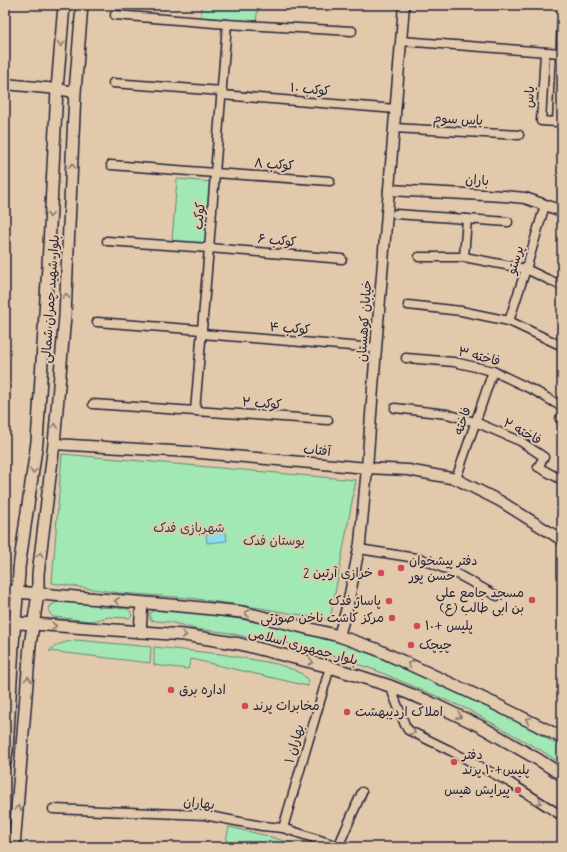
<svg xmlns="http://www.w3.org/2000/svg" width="567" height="852" viewBox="0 0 567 852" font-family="Mynerve,'Playpen Sans Arabic',sans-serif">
<rect width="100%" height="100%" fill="#e3c9ab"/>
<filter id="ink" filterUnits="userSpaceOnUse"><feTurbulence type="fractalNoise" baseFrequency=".025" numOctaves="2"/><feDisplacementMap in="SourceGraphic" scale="8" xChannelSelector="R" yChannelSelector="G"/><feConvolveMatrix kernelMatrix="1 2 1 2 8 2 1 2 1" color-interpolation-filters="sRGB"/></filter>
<g filter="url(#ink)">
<g fill="#a2e8b4" stroke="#628578">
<polygon points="202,5 258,5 256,23 200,18"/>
<polygon points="177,179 211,182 206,244 172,241"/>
<polygon points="62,454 356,480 330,620 260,608 190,598 120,593 52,583"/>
<polygon points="57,602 92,603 99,607 117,608 128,609 131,613 132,616 129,618 109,617 91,621 53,617 49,612 50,606"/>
<polygon points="155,610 204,614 246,620 337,640 420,675 512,717 562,748 562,765 544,752 467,709 375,670 333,656 293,644 256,639 224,632 195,629 182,625 169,622 156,621 150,620 150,613"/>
<path d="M 76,640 L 151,647 L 150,663 L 49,651 C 57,644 65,642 76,640 Z"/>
<polygon points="154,647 221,654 277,664 297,671 302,674 307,679 308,686 191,659 188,669 154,665"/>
<polygon points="229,827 264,835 305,847 256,847 242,844 233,845 226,841"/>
</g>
<polygon fill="#8ddcea" stroke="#6292a4" points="226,532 227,541 207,543 206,534"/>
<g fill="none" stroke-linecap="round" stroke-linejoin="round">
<g stroke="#22223b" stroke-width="11">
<g id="minor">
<polyline points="115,15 227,24 352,31"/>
<polyline points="401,41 561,53"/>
<polyline points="545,52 541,121 557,122 562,20"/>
<polyline points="113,83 222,91"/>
<polyline points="222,95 396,109"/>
<polyline points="394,128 519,135"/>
<polyline points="111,165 215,173 330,181"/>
<polyline points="396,214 508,222"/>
<polyline points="107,241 209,248 342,259"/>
<polyline points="419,257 464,257 526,269 562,286"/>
<polyline points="464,257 467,219"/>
<polyline points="408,305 461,311 509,321 562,346"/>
<polyline points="509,321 526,269 545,205"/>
<polyline points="97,322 202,330"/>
<polyline points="202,334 376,348"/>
<polyline points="406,358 454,362 493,371 537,392 562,407"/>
<polyline points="93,404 328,420"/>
<polyline points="395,408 447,414 475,422 520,441 544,457 538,467 562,480"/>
<polyline points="195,411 209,248 227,24"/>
<polyline points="562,415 560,419 562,421"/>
<polyline points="456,479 493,371"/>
<polyline points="359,549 422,559 455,573 497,596"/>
<polyline points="390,686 405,725 408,730 451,751 509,782 562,816"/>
<polyline points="53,809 204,815 262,826 283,828 329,843 339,847"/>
<polyline points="283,828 330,667"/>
<polyline points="338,847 362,792"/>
</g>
</g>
<g stroke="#22223b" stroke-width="13">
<g id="tertiary">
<polyline points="5,84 57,89 75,92"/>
<polyline points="389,190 504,196 525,198 562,211"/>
<polyline points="54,444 189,452 367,468 408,470 456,479 500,501 562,540"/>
<polyline points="339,636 348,604 360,543 367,468 376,348 404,5"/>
</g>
</g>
<g stroke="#22223b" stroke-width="14">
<g id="secondary">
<polyline points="5,591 182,606 242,612 339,636 376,649 493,703 557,735 562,739"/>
<polyline points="5,622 184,635 240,644 330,667 390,686 425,700 480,726 539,760 562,775"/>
<polyline points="140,632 142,603"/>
<polyline points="5,763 7,750 13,645 19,573 19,568 37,442 48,266 57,89 64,5"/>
<polyline points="14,847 30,645 38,594 38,574 54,444 65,316 75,92 82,5"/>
</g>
</g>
<use href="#minor" stroke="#e3c9ab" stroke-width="8"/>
<use href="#tertiary" stroke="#e3c9ab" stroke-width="10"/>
<use href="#secondary" stroke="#e3c9ab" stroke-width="11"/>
</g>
<defs><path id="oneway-chevron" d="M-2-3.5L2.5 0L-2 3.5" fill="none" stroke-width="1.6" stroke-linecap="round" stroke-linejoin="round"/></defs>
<g stroke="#827673">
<use href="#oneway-chevron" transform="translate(61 44) rotate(95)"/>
<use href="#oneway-chevron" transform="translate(72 166) rotate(-87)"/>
<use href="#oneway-chevron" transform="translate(50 215) rotate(93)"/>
<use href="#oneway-chevron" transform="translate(66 296) rotate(-87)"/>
<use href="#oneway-chevron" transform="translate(55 426) rotate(-85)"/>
<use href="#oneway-chevron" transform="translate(33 471) rotate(98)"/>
<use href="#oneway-chevron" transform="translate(40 555) rotate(-83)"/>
<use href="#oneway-chevron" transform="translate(117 601) rotate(-175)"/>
<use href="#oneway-chevron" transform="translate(247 613) rotate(-167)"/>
<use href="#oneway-chevron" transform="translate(54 626) rotate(4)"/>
<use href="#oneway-chevron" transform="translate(184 635) rotate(6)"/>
<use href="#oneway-chevron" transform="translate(311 662) rotate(14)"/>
<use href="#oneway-chevron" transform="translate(410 664) rotate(-155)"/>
<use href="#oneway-chevron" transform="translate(28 679) rotate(-85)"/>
<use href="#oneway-chevron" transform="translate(459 716) rotate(26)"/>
<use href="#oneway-chevron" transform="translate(528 720) rotate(-153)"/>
<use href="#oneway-chevron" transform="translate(413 732) rotate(30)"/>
<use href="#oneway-chevron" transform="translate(539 802) rotate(33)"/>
<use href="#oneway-chevron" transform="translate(18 808) rotate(-85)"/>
</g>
</g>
<g fill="#d1495b" stroke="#e3c9ab" stroke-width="1.5">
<circle cx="401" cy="568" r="4"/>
<circle cx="381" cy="573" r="4"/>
<circle cx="532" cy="600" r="4"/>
<circle cx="389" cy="601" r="4"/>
<circle cx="392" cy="618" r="4"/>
<circle cx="417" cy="626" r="4"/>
<circle cx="411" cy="645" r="4"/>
<circle cx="171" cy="690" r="4"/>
<circle cx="245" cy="706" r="4"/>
<circle cx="347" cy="712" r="4"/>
<circle cx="454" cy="762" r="4"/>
<circle cx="518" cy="790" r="4"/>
</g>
<g text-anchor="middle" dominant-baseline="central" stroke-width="4" stroke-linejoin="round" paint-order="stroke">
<g font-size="13" fill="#22223b" stroke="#e3c9ab">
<text transform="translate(310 90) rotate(5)">کوکب ۱۰</text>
<text transform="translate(530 97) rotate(-86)">یاس</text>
<text transform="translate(458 120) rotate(3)">یاس سوم</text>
<text transform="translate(274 165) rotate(4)">کوکب ۸</text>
<text transform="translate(477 181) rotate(3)">باران</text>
<text transform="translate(200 216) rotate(-85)">کوکب</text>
<text transform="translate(277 241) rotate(5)">کوکب ۶</text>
<text transform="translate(516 260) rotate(-73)">پرستو</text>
<text transform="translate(51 299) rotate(-86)">بلوار شهید چمران شمالی</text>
<text transform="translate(365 321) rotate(-86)">خیابان کوهستان</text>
<text transform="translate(290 329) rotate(4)">کوکب ۴</text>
<text transform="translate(479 357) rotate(14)">فاخته ۳</text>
<text transform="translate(262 404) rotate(4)">کوکب ۲</text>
<text transform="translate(463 421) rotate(-71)">فاخته</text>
<text transform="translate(522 432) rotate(28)">فاخته ۲</text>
<text transform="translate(317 451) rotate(5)">آفتاب</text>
<text transform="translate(303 647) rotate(15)">بلوار جمهوری اسلامی</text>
<text transform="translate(295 744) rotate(-74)">بهاران ۱</text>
<text transform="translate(199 804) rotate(6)">بهاران</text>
</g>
<g font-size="13" fill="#35404d" stroke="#e3c9ab">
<text x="189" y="528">شهربازی فدک</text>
<text x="274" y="541">بوستان فدک</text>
</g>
<g font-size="13" fill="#22223b" stroke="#e3c9ab" text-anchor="start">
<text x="409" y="561">دفتر پیشخوان<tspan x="409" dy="15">حسن پور</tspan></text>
<text x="373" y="573" text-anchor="end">خرازی آرتین 2</text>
<text x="524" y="593" text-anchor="end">مسجد جامع علی<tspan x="524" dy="15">بن ابی طالب (ع)</tspan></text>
<text x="381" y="601" text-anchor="end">پاساژ فدک</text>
<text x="384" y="618" text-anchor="end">مرکز کاشت ناخن صورتی</text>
<text x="425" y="626">پلیس +۱۰</text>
<text x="419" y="645">چیچک</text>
<text x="179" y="690">اداره برق</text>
<text x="253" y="706">مخابرات پرند</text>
<text x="355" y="712">املاک اردیبهشت</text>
<text x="462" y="755">دفتر<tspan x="462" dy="15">پلیس+۱۰ پرند</tspan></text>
<text x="510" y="790" text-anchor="end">پیرایش هیس</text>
</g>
</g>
<rect width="567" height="852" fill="none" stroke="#e3c9ab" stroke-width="20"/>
<rect x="10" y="10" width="547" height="832" fill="none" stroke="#22223b" stroke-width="1.5" filter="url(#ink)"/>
</svg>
